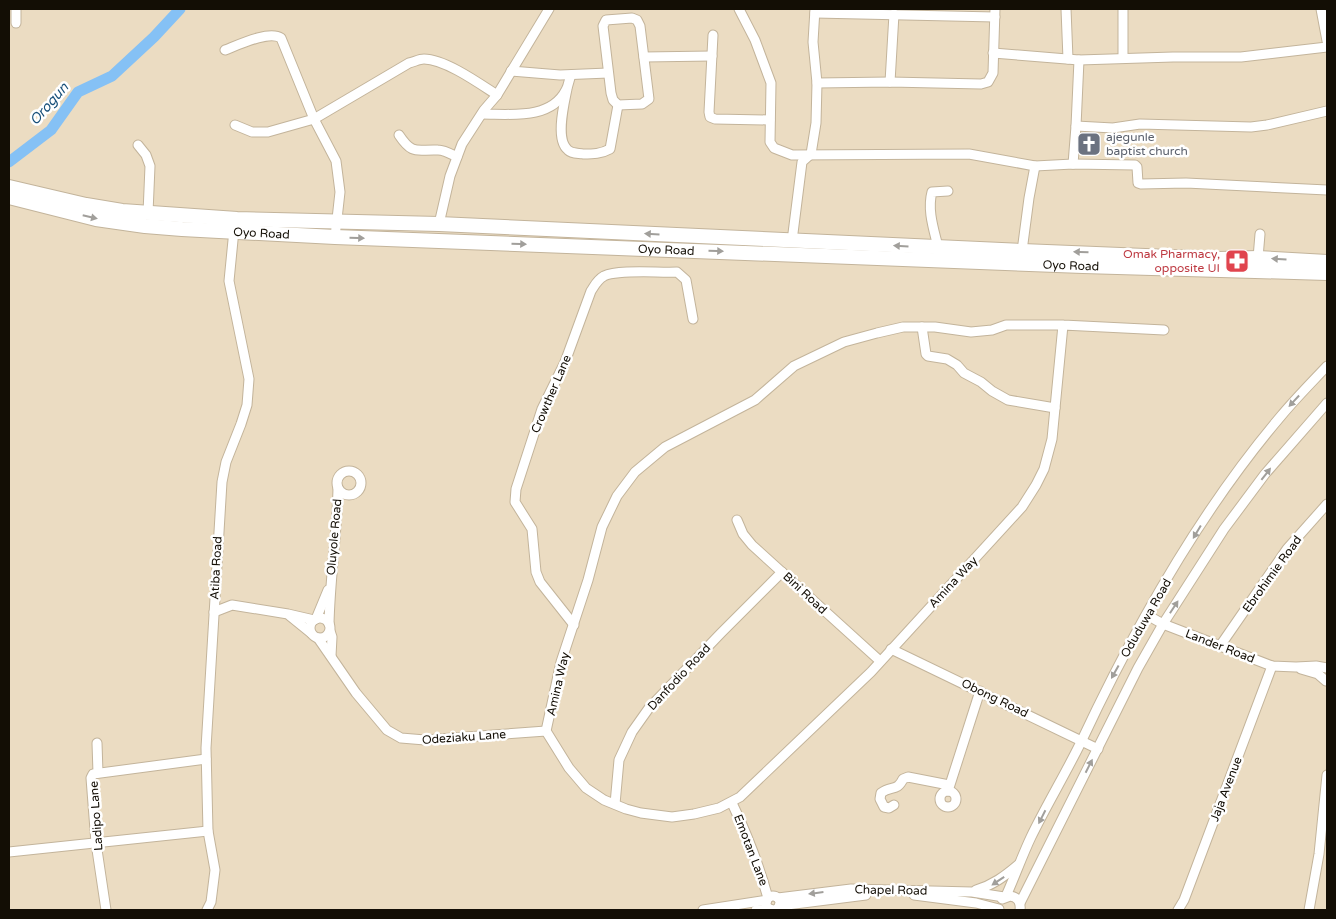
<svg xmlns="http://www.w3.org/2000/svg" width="1336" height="919" viewBox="0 0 1336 919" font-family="'Varela Round',sans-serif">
<rect width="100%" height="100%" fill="#ebdcc2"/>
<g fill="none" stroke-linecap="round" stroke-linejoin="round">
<polyline stroke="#85c1f5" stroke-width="11" points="9,162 51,130 78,92 112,76 154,37 180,9"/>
<g stroke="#c3b49b" stroke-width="11">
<g id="minor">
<polyline points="739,9 755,40 771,83 770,142 774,148 792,155 969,154 1035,166 1073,164 1135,165 1137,167 1138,183 1141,184 1186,183 1327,190"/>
<polyline points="1066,9 1068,59"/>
<polyline points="1321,9 1327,41"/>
<polyline points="815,13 995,17"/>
<polygon points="632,18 637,20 640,26 649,99 642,104 618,105 613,100 611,93 603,26 606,20"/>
<polyline points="16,23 16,9"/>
<polyline points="713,35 709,112 710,117 715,119 770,120"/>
<path d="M 225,50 C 238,45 269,30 281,38 L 314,119 L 336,161 L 340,192 L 335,237"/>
<polyline points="993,53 1079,60 1173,57 1241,57 1327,47"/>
<polyline points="644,57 712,56"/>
<polyline points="1123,58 1123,9"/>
<polyline points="511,71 560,75 608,73"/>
<polyline points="890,82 894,14"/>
<polyline points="817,83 890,82 981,84 988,82 993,73 995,9"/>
<path d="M 567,89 C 564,104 555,140 568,150 C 572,154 579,153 583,154 C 593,154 601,154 610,149 L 618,105"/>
<path d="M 482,114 C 510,114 551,120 566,90 C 569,85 569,79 571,75"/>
<path d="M 235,125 L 252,132 L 268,132 L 314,119 L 409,63 C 414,62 419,59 424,59 C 445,59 480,84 497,95"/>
<polyline points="1076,126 1113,128 1140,124 1251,127 1267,125 1327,111"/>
<path d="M 399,135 C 413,156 417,149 438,150 C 444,150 451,154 457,157"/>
<polyline points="138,145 146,155 150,166 148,213"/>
<polyline points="1073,164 1076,126 1079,60"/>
<polyline points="439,224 450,176 462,144 484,110 497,95 549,9"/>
<polyline points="792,241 802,162 811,154 816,123 817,83 813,42 815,9"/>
<path d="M 938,247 C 934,230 927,210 932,192 L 948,191"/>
<polyline points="1022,251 1029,198 1035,166"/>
<polyline points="1258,258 1260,234"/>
<polyline points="1063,325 1052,439 1044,469 1036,485 1022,507 871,672 740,797 719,808 694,814 672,817 641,813 626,809 604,800 586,788 569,768 546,731 561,662 588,580 602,527 617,496 635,472 665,447 755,400 794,366 844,342 877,333 903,327 935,327 971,332 992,330 1006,325 1063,325 1164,330"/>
<polyline points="922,327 926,354 928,356 947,359 957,365 964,373 981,382 992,391 1008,400 1055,408"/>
<circle cx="349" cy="483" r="12"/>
<polyline points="737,520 743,534 752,545 880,661"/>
<polyline points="214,612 232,605 288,614 314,620"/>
<polyline points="1147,615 1163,624 1272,666 1296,667 1316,666 1327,668"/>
<polyline points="290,616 311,633"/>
<circle cx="320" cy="628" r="10"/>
<polyline points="316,619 328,590"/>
<path d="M 329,624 C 330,578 337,534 338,488"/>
<path d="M 574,625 L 540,582 L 536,572 L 532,529 L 515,502 L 516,489 L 542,409 L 565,362 L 591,291 C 595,285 597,280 604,276 C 619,269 659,273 677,272 L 686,280 L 693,319"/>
<polyline points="330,631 332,637 331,656"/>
<polyline points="318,638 356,693 387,730 401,738 425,740 546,731"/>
<polyline points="1220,646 1287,549 1327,504"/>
<polyline points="891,649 1098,749"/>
<polyline points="1301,669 1318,674 1326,681"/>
<polyline points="97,743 98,773"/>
<polyline points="948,791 980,691"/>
<circle cx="948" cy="799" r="8"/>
<path d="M 732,803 C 747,834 759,865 768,898"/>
<polyline points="615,804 619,760 632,732 649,708 721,633 782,572"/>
<path d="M 894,805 L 889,808 L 884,807 L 880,799 L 881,793 C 891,785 897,792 903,779 L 908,777 L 949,785"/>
<polyline points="9,852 208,831"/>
<path d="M 976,890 C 993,885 1005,876 1018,865"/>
<polyline points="914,895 976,903 999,909"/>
<path d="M 1006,896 C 1015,876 1022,856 1031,837 C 1047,804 1066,773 1082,740 C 1134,629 1202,509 1281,416 C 1296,398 1312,382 1327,366"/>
<circle cx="773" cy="903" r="7"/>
<polyline points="778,898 851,889 972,892 1004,897"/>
<path d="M 1002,899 L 1010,896 C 1018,897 1021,902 1020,910"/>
<polyline points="1020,903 1138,668 1163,624 1224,529 1265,474 1327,403"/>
<polyline points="779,906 866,895"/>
<polyline points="106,910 96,843 91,778 93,774 206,759"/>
<polyline points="207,910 211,902 215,870 208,831 206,748 222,482 226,462 241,424 247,405 249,379 229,281 234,230"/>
<polyline points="703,910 767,900"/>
<polyline points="756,910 770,909"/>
<polyline points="1178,910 1184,900 1272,666"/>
<polyline points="1309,910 1319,854 1327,775"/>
</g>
</g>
<g stroke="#c3b49b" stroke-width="16">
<g id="highway">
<polyline points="9,187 86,205 122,211 237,219 439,224 1022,251 1219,259 1258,258 1327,262"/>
<path id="s1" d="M 9,197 L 96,219 L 145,226 L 182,229 L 335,237 L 1083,266 L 1327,273"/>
</g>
</g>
<use href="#minor" stroke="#fff" stroke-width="9"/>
<use href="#highway" stroke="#fff" stroke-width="14"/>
</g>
<defs><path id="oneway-solid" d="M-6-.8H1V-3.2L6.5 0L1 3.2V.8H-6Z" transform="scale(1.25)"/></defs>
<g fill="#a19f9b">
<use href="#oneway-solid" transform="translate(90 217) rotate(13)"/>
<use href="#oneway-solid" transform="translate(652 234) rotate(-177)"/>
<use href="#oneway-solid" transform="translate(357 238) rotate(2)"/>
<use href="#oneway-solid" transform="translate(519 244) rotate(2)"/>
<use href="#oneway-solid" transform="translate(901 246) rotate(-177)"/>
<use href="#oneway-solid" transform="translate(716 251) rotate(2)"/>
<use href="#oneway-solid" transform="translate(1081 252) rotate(-178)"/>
<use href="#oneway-solid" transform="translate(1279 259) rotate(-177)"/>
<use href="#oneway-solid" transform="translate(1294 401) rotate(133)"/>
<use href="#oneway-solid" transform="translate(1266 474) rotate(-52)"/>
<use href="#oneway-solid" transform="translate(1197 532) rotate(121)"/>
<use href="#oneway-solid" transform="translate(1174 607) rotate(-57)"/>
<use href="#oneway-solid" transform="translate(1115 672) rotate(119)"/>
<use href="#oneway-solid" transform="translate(1089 766) rotate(-63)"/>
<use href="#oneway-solid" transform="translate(1042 817) rotate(117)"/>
<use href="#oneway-solid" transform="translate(998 881) rotate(146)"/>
<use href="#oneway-solid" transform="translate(816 893) rotate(173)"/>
</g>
<defs>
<g id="church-square" transform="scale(1.25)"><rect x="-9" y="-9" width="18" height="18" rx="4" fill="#6b7280" stroke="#fff"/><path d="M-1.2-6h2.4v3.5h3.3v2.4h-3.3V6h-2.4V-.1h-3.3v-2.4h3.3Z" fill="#fff"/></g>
<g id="pharmacy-square" transform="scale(1.25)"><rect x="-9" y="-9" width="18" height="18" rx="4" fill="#e0444e" stroke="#fff"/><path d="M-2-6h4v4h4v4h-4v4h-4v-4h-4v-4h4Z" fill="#fff"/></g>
</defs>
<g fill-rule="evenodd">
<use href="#church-square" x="1089" y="144"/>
<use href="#pharmacy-square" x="1237" y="261"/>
</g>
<g text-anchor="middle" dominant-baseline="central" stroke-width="5" stroke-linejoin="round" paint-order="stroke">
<g font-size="12" fill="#5b616d" stroke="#fff" text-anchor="start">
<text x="1106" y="137">ajegunle<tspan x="1106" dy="14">baptist church</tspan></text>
</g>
<g font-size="12" fill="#130e05" stroke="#fff">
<text stroke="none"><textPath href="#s1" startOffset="256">Oyo Road</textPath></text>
<text stroke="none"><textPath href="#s1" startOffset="661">Oyo Road</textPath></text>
<text stroke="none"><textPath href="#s1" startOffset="1066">Oyo Road</textPath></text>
<text transform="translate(551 394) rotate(-67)">Crowther Lane</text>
<text transform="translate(334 537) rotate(-85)">Oluyole Road</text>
<text transform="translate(216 568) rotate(-87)">Atiba Road</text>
<text transform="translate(1272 574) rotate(-54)">Ebrohimie Road</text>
<text transform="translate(953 582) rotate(-47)">Amina Way</text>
<text transform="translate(805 593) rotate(43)">Bini Road</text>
<text transform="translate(1146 618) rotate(-60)">Oduduwa Road</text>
<text transform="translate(1220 646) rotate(21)">Lander Road</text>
<text transform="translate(679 677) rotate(-47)">Danfodio Road</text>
<text transform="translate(558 684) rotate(-77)">Amina Way</text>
<text transform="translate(995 698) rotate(26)">Obong Road</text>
<text transform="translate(464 737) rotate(-4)">Odeziaku Lane</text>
<text transform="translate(1226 789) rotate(-69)">Jaja Avenue</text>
<text transform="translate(96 816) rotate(-94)">Ladipo Lane</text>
<text transform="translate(751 850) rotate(69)">Emotan Lane</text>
<text transform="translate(891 890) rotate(1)">Chapel Road</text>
</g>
<g font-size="12" fill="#be3a42" stroke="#fff" text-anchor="end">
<text x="1220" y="254">Omak Pharmacy,<tspan x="1220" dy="14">opposite UI</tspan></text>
</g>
<g font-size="14" font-style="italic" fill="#174f79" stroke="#fff">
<text transform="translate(49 104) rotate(-49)">Orogun</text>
</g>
</g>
<rect width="1336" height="919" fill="none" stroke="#130e05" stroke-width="20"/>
</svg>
